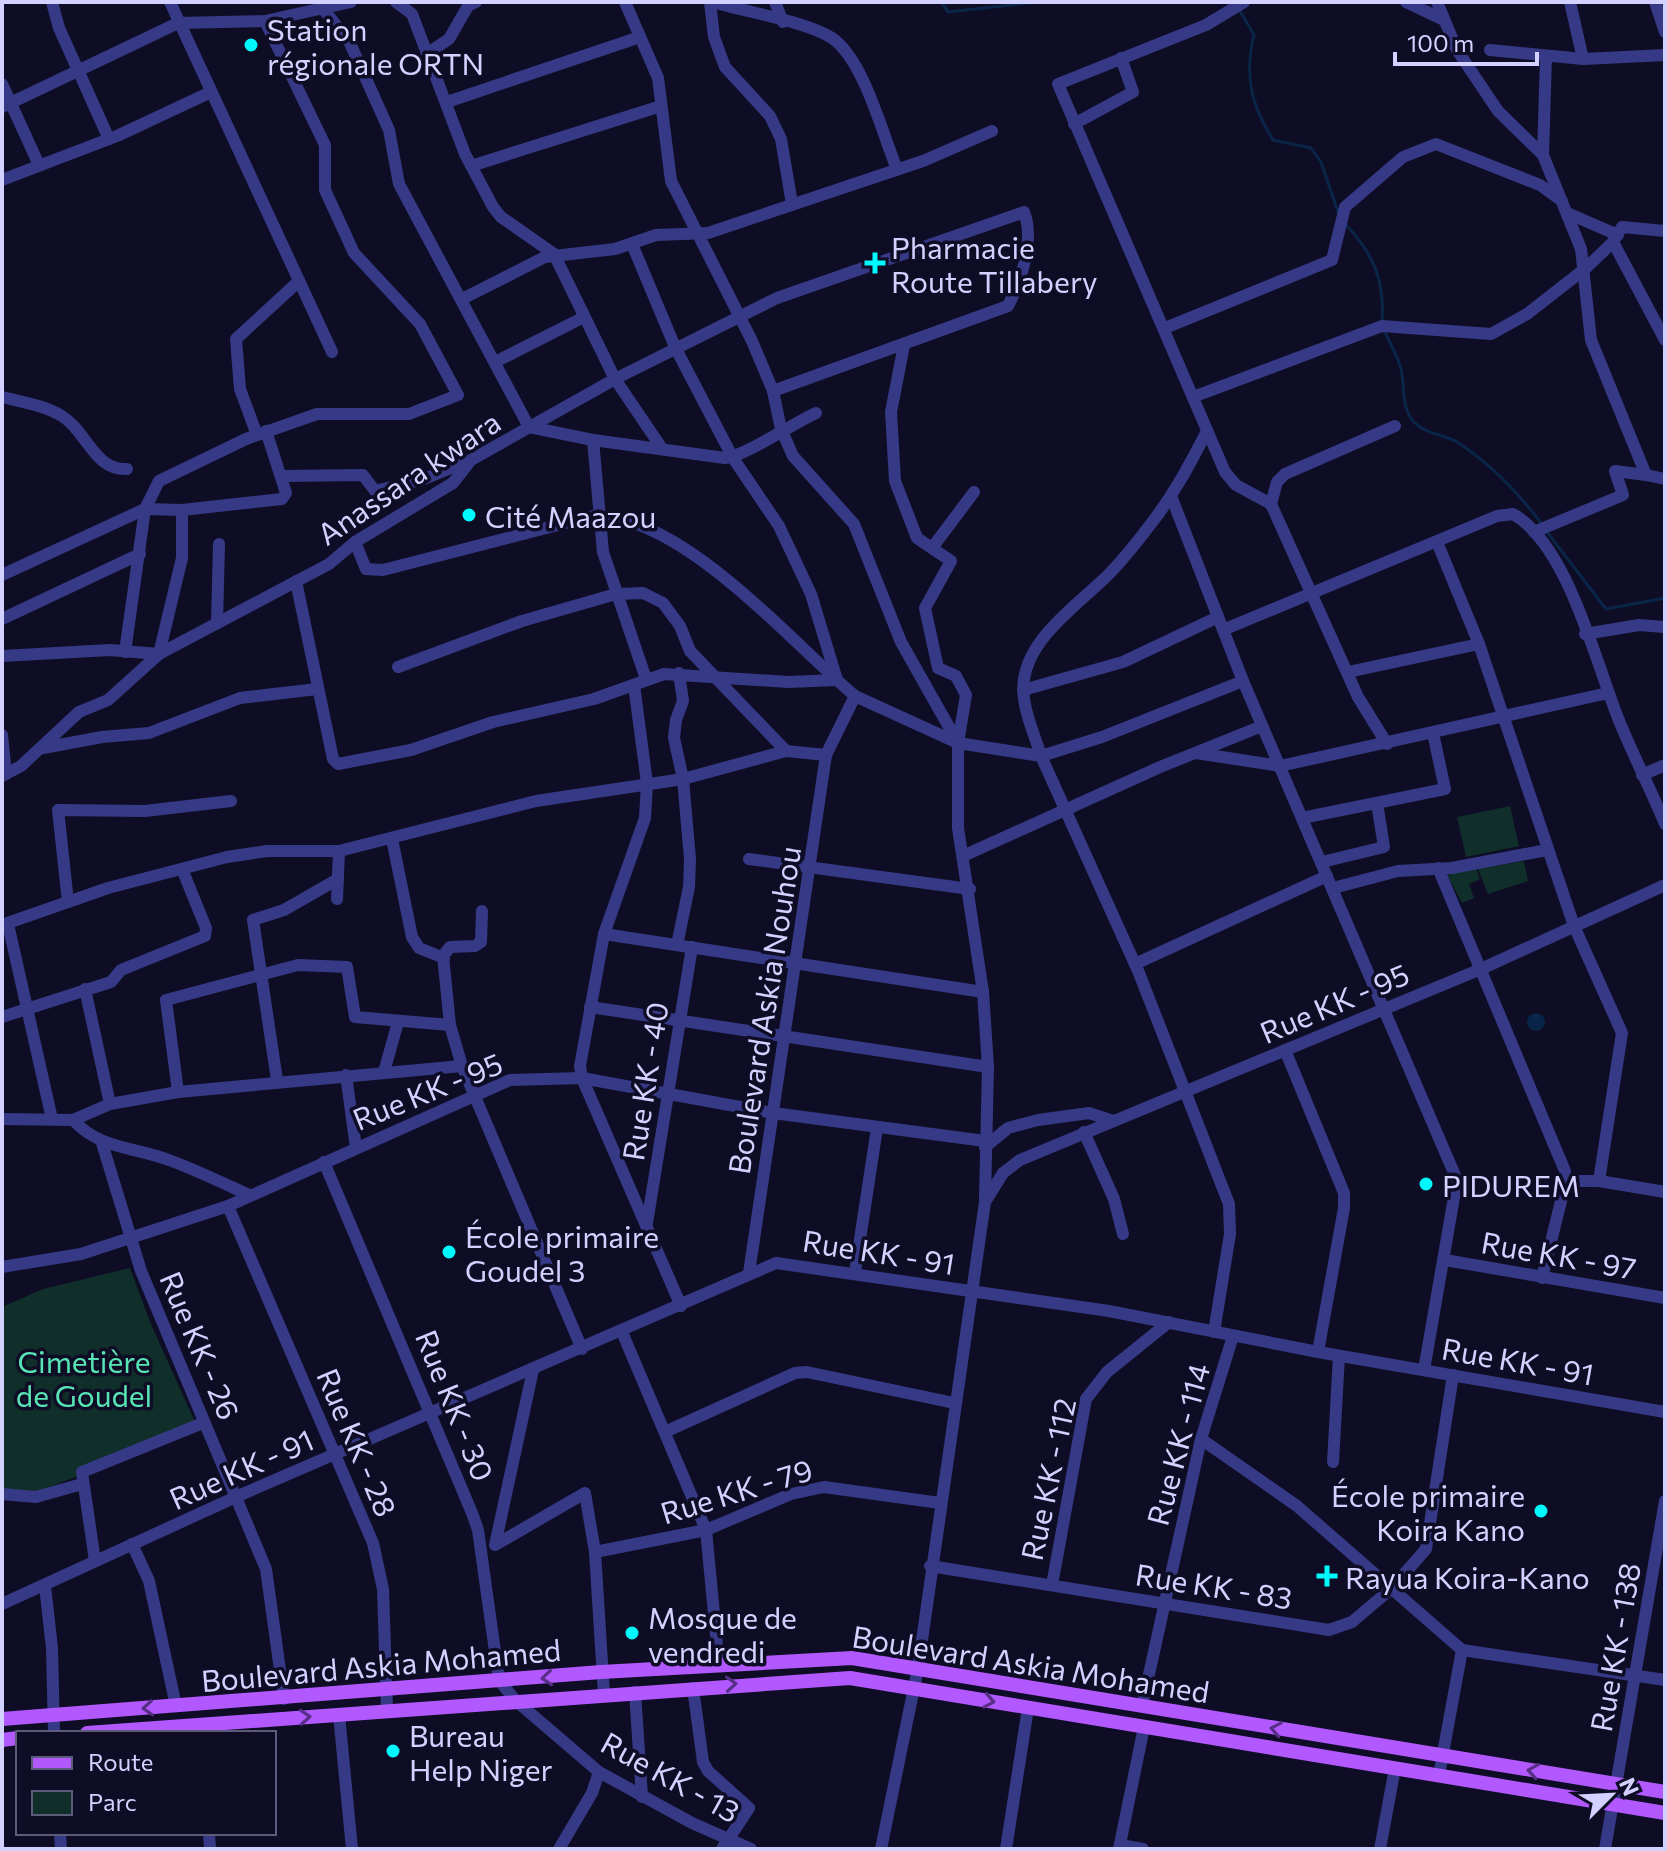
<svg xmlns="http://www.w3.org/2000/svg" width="1667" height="1851" viewBox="0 0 1667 1851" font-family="Commissioner,sans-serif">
<rect width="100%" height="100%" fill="#0f0d25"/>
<g fill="#102f2b">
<polygon points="1510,806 1519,846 1466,857 1457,817"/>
<polygon points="1524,861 1528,881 1488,894 1478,869"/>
<polygon points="1476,869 1480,879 1469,884 1474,898 1462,903 1447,875"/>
<polygon points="130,1268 150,1322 195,1422 76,1469 78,1476 31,1494 2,1492 2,1307 43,1289"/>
</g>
<circle fill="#092648" cx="1536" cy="1022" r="9"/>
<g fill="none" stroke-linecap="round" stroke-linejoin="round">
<g stroke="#092648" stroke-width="3">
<polyline points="942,2 948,12 1037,2"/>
<path d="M 1240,11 L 1254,35 C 1244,75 1251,105 1273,140 L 1311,148 L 1321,162 L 1338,212"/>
<path d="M 1346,225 C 1374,254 1385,282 1382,322"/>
<path d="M 1384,330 C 1389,342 1398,356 1401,369 C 1405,386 1401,408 1414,422 C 1425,434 1443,434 1457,442 C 1491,464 1517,491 1541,523"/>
<polyline points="1547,532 1606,609 1665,598"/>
</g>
<g stroke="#363a86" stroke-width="12">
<polyline points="52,2 59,28 109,139"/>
<polyline points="170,2 332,352"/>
<polyline points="396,2 412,14 465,154 493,207 501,217 554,254 615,379 661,447"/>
<polyline points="625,2 658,78 671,181 752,341 773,391 781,429 793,456 854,524 901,642 958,743"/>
<polyline points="710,2 714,37 725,67 770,116 781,139 792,204"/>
<path d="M 713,2 C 745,12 806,21 832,38 C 864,60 882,133 897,169"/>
<polyline points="775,2 783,22"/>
<polyline points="1244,2 1206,25 1058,84 1225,472 1236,485 1271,504"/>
<polyline points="1406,2 1442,19"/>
<polyline points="1437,2 1457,50 1498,111 1543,155 1581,249 1591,340 1646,475 1665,479"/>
<polyline points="1570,2 1583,59"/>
<polyline points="1655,2 1665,32"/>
<polyline points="323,9 349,41 389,130 399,184 529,427"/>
<polyline points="1490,50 1583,59 1665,55"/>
<polyline points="428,53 449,39 468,6 476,2"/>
<polyline points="2,84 39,165"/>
<polyline points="447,102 640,37"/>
<polyline points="2,107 178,23 265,21 351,2"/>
<polyline points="1074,124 1133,92 1121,58"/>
<polyline points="1543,155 1546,56"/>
<polyline points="471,166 661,106"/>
<polyline points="2,180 117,136 211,92"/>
<polyline points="1567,213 1618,235"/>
<polyline points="1613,242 1665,340"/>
<polyline points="462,299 545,257 615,249 656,235 708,233 923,161 992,131"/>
<polyline points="1165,328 1332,260 1345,207 1403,157 1436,144 1540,185 1562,201"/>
<polyline points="904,345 891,412 895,481 917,538 951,561 925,608 938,668 956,676 966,695 958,743"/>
<polyline points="495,362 584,317"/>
<path d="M 2,397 C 22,402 44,405 62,416 C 87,432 95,471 127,469"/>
<polyline points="1193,397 1382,326 1491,334 1527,314 1586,268 1613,242 1622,227 1665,231"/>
<path d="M 529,427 L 593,440 L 725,458 C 743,457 794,423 816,413"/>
<path d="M 1207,431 C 1190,464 1173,496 1150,525 C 1138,541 1125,557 1111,572 C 1082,602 1031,634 1024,679 C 1020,704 1034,733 1041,756 L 1102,737 L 1243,681"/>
<polyline points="257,435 240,389 236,339 299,281"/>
<polyline points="593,440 603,552 646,679"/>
<polyline points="282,476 363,475 375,491 424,479 468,461"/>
<polyline points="1171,496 1243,681 1457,1180 1424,1370"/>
<polyline points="1534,532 1623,495 1615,471 1646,475"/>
<path d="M 355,542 L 366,569 L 383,570 L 597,515 C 686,519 790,641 855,696"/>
<polyline points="1437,542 1479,644 1574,926 1622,1033 1599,1181"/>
<polyline points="932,548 974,492"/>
<polyline points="2,575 145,509 182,510 282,499 286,493 266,431"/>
<polyline points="296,581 333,759 338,764 411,750 493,722 594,699 664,674 788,682 837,680 811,594 779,526 733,458 675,347 632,244"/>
<polyline points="2,619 140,554"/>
<polyline points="217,623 219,544"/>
<path d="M 1223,630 L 1497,516 L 1513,514 C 1569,546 1596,665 1620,723 C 1634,757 1651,790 1665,824"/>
<polyline points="1585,634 1639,625 1665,627"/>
<polyline points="125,652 145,509 159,481 246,439 317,414 409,414 458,395 420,324 354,253 325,190 325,145 265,21"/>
<polyline points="2,656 110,650 159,654 182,558 182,510"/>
<polyline points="398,667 522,621 616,594 643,593 663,603 680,626 690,651 786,751"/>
<polyline points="1348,672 1479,644"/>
<polyline points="634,685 647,783 645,818 604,934 580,1066 582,1078 681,1306"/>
<polyline points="1023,690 1123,662 1218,617"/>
<polyline points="2,735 6,774"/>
<polyline points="958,743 1041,756 1139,973 1229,1204 1230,1234 1214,1332"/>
<polyline points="1387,744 1358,697 1271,504 1277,482 1285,474 1395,426"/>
<polyline points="43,748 102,737 149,733 240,698 317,689"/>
<polyline points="1196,753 1280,766 1608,693"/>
<polyline points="1642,775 1665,765"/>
<path d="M 2,776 L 21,766 L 79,712 L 108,700 L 159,654 L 329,564 L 355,542 L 453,483 L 471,460 L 615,379 L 777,298 L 1024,212 C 1035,240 1021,281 1008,306 L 773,391"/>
<polyline points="1302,818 1445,789 1433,733"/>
<polyline points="392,839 412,937 419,948 444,958"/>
<polyline points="963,856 1160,767 1262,726"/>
<polyline points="749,859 970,889"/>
<polyline points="1322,862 1384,847 1377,803"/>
<polyline points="1438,868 1565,1171 1566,1181 1542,1278"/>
<polyline points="1333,888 1398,871 1452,868 1547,850"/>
<polyline points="337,899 339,851"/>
<polyline points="68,902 58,810 145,811 231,801"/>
<polyline points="482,911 481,942 475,946 450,947 443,956 450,1025 462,1066 582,1349"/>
<polyline points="8,924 52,1119"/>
<polyline points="2,925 108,888 227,857 267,851 339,851 536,801 683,779 786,751 826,755"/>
<polyline points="604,934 983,992"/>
<polyline points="677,945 689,887 690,859 683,779 674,738 676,720 683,701 679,673"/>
<polyline points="1135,964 1327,876"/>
<polyline points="85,989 110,1104"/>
<polyline points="590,1007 988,1067"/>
<polyline points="2,1017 111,982 121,970 205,936 206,928 182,869"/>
<polyline points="1285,1050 1344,1193 1344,1208 1318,1352"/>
<polyline points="384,1072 398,1022"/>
<polyline points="346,1075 356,1148"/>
<polyline points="277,1080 253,920 284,910 338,879"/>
<polyline points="178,1092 166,1000 298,965 347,967 355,1017 450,1025"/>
<path d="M 2,1119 L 73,1120 C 101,1150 132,1146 169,1160 C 196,1170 223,1183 249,1195"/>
<polyline points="73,1120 110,1104 178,1092 462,1066"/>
<polyline points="1084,1132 1114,1199 1123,1234"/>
<polyline points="102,1143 141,1271 266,1569 284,1699"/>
<polyline points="985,1147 1008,1128 1038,1120 1089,1113 1113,1121"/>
<polyline points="324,1162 472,1513 478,1530 499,1680 515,1700 599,1772 692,1823 751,1849"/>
<polyline points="1566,1181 1599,1181 1665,1192"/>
<polyline points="228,1206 373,1543 383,1589 387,1710"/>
<polyline points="647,1223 692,947"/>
<polyline points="1445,1260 1665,1298"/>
<polyline points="2,1267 81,1254 228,1206 510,1080 582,1078 773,1113 985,1141"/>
<polyline points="855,1272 877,1128"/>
<polyline points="749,1273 826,755 855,696 958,743 958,828 983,992 988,1067 985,1199"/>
<polyline points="622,1332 706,1530 719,1666"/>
<polyline points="533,1370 495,1545 585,1493 595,1552 604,1694"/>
<polyline points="667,1431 795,1373 807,1372 954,1403"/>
<polyline points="1201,1439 1297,1506 1462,1650 1665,1680"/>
<polyline points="1333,1462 1339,1356"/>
<polyline points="2,1494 36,1497 82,1484"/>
<polyline points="132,1544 149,1581 176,1706"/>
<polyline points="595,1552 706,1530 791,1494 824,1487 940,1503"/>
<polyline points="95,1561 82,1472 203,1423"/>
<polyline points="930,1566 1329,1630 1352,1622 1392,1588 1426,1549 1453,1375"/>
<polyline points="1052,1585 1086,1399 1107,1372 1169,1322"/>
<polyline points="45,1586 52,1648 54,1733"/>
<polyline points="2,1604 238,1496 776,1263 1109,1311 1318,1352 1665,1412"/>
<polyline points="693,1688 703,1762 708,1771 749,1808 722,1849"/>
<polyline points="635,1692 642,1797"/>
<polyline points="1142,1706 1201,1439 1233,1336"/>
<polyline points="339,1715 352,1849"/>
<polyline points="1439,1775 1462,1650"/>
<polyline points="60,1833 61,1849"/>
<polyline points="209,1833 210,1849"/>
<polyline points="1120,1845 1143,1849"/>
<polyline points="559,1849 592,1793 599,1772"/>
<polyline points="881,1849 918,1668 985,1202 1003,1173 1020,1160 1481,969 1665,885"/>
<polyline points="1006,1849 1028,1708"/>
<polyline points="1119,1849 1144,1727"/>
<polyline points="1380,1849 1395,1768"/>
<polyline points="1605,1849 1665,1501"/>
</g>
<g stroke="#b258ff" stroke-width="14">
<polyline points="2,1719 601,1672 852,1658 1665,1792"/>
<polyline points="87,1733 850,1678 1665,1813"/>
<polyline points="2,1740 18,1738"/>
</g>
</g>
<defs><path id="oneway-chevron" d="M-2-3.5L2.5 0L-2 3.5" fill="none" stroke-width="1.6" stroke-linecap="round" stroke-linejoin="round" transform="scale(2)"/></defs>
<g stroke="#582f87">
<use href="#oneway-chevron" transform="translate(547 1678) rotate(175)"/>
<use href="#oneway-chevron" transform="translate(731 1684) rotate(-4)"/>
<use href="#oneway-chevron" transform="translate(989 1701) rotate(10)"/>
<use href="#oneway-chevron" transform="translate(148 1708) rotate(176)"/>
<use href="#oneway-chevron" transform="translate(305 1717) rotate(-4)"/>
<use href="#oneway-chevron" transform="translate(1276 1729) rotate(-170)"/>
<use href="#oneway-chevron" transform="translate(1533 1771) rotate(-171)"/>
</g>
<g fill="#00f9fc" stroke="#0f0d25" stroke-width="3">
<circle cx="251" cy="45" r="8"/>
<path d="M871 251h8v8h8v8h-8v8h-8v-8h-8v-8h8z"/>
<circle cx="469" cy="515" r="8"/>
<circle cx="1426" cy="1184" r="8"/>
<circle cx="449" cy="1252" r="8"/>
<circle cx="1541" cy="1511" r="8"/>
<path d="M1323 1564h8v8h8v8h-8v8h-8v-8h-8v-8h8z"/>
<circle cx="632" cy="1633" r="8"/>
<circle cx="393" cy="1751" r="8"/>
</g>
<g text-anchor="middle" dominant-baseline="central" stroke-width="7" stroke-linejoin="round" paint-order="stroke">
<g font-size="30" fill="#d3d1ff" stroke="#0f0d25" text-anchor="start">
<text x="267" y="28">Station<tspan x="267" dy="34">régionale ORTN</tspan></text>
<text x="891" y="246">Pharmacie<tspan x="891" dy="34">Route Tillabery</tspan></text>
<text x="485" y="515">Cité Maazou</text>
<text x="1442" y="1184">PIDUREM</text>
<text x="465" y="1235">École primaire<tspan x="465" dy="34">Goudel 3</tspan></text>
<text x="1525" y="1494" text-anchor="end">École primaire<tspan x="1525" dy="34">Koira Kano</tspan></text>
<text x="1345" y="1576">Rayua Koira-Kano</text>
<text x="648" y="1616">Mosque de<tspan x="648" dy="34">vendredi</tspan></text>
<text x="409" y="1734">Bureau<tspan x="409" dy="34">Help Niger</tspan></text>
</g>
<g font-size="30" fill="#d3d1ff" stroke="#0f0d25">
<text transform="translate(408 477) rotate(-34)">Anassara kwara</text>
<text transform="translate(1334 1002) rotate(-23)">Rue KK - 95</text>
<text transform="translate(763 1010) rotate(-81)">Boulevard Askia Nouhou</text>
<text transform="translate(644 1081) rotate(-81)">Rue KK - 40</text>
<text transform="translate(427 1090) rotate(-22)">Rue KK - 95</text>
<text transform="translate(879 1251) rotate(9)">Rue KK - 91</text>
<text transform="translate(1559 1254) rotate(10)">Rue KK - 97</text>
<text transform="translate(201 1345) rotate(67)">Rue KK - 26</text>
<text transform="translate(1518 1360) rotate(10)">Rue KK - 91</text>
<text transform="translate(456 1405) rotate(68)">Rue KK - 30</text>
<text transform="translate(358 1442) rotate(67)">Rue KK - 28</text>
<text transform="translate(1177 1444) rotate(-75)">Rue KK - 114</text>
<text transform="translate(241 1468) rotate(-24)">Rue KK - 91</text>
<text transform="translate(1047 1479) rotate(-78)">Rue KK - 112</text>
<text transform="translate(736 1490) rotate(-17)">Rue KK - 79</text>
<text transform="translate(1214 1585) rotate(9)">Rue KK - 83</text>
<text transform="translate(1614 1647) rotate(-80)">Rue KK - 138</text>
<text transform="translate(1031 1663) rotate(9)">Boulevard Askia Mohamed</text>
<text transform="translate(381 1664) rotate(-5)">Boulevard Askia Mohamed</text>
<text transform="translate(671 1776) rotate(29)">Rue KK - 13</text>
</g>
<g font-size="30" fill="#58e5b5" stroke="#0f0d25">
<text x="84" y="1360">Cimetière<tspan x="84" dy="34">de Goudel</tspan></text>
</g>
</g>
<rect width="1667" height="1851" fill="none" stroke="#d3d1ff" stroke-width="8"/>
<rect x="16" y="1731" width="260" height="104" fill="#0f0d25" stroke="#5d5b7c" stroke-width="2"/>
<rect x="32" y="1757" width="40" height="12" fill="#b258ff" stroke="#5d5b7c" stroke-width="2"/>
<text x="88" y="1771" font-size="24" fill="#d3d1ff">Route</text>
<rect x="32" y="1791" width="40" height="24" fill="#102f2b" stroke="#5d5b7c" stroke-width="2"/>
<text x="88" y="1811" font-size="24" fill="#d3d1ff">Parc</text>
<g transform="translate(1611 1795) rotate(66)" stroke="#0f0d25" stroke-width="6" paint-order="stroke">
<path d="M0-6L14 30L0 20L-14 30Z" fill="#d3d1ff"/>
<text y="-12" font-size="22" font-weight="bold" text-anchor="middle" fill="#d3d1ff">N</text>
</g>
<path d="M1395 52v12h142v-12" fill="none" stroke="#d3d1ff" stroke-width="4"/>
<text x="1407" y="52" font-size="24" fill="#d3d1ff" stroke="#0f0d25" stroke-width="6" paint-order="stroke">100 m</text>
</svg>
